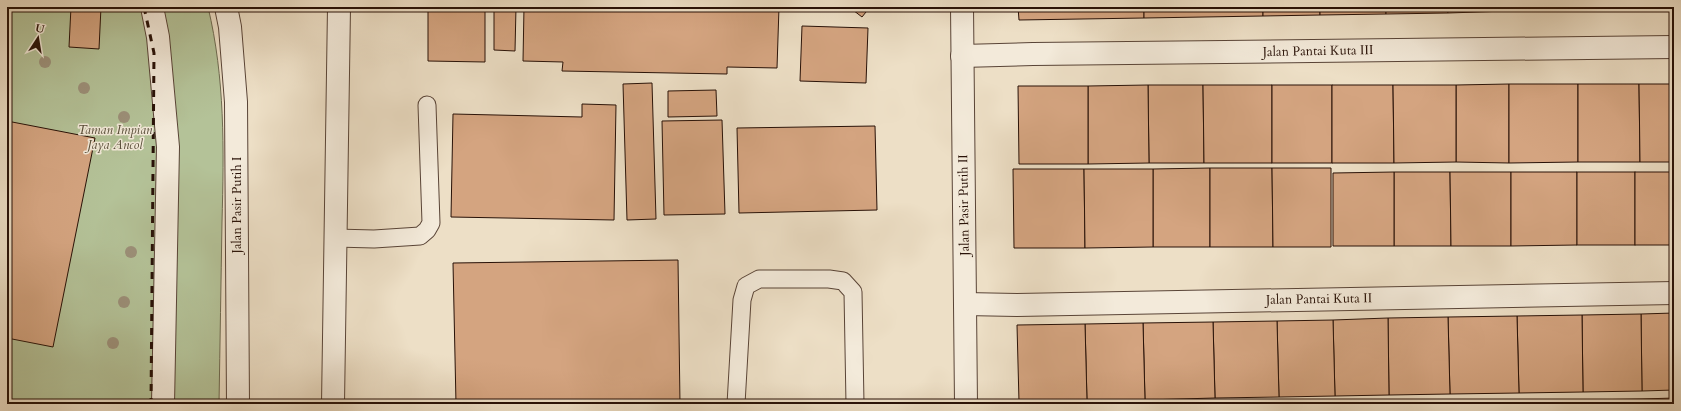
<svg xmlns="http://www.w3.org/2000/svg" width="1681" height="411" viewBox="0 0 1681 411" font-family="Cardo,serif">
<rect width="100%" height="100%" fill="#eddfc6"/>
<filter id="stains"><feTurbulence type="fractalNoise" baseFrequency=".005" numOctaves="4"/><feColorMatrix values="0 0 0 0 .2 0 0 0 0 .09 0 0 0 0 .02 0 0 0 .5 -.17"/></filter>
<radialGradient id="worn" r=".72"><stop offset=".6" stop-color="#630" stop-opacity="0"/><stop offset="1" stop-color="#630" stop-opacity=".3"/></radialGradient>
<path fill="#b4c298" stroke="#6e6a50" d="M 7,7 L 208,7 C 225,78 224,149 222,222 C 221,282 220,343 219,404 L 7,404 Z"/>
<g fill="#d4a480" stroke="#281107">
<polygon points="71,7 101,7 99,49 69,47"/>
<polygon points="428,7 485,7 485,62 428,61"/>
<polygon points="494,7 516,7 515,51 494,50"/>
<polygon points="524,7 779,7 777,68 727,67 727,74 562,71 563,62 523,61"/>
<polygon points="849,7 870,7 862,17"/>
<polygon points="1018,7 1144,7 1144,18 1019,20"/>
<polygon points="1144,7 1263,7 1263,16 1144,18"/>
<polygon points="1263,7 1320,7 1320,15 1263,16"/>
<polygon points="1320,7 1386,7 1386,14 1320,15"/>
<polygon points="1386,7 1447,7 1448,13 1386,14"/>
<polygon points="1447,7 1507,7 1507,11 1448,13"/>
<polygon points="1507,7 1570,7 1570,10 1507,11"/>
<polygon points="1570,7 1625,7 1625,9 1570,10"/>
<polygon points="1625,7 1674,7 1674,8 1625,9"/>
<polygon points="802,26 868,28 866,83 800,81"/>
<polygon points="652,83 656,219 627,220 623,84"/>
<polygon points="1509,84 1509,163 1456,162 1456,85"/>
<polygon points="1509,84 1578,84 1578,162 1509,163"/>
<polygon points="1578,84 1639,84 1640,162 1578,162"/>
<polygon points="1639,84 1674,84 1674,162 1640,162"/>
<polygon points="1148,85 1203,85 1204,163 1149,163"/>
<polygon points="1148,85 1149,163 1088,164 1088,86"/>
<polygon points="1203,85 1272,85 1272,163 1204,163"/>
<rect x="1272" y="85" width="60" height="78"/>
<polygon points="1332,85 1393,85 1394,163 1332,163"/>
<polygon points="1393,85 1456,85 1456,162 1394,163"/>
<polygon points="1018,86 1088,86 1088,164 1019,164"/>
<polygon points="716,90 717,116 668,117 668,91"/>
<polygon points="582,104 616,105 614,220 451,217 453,114 582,117"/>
<polygon points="722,120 725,214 664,215 662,121"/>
<polygon points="7,121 95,138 53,347 7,338"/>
<polygon points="875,126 877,210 739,213 737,128"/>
<polygon points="1210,168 1210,247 1153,247 1153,169"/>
<polygon points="1210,168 1272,168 1273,247 1210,247"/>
<polygon points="1272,168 1331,168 1331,247 1273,247"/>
<polygon points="1013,169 1084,169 1085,248 1014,248"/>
<polygon points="1084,169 1153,169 1153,247 1085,248"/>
<polygon points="1394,172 1450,172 1451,246 1394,246"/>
<polygon points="1394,172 1394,246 1333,246 1333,173"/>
<polygon points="1450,172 1511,172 1511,246 1451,246"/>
<polygon points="1511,172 1577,172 1577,245 1511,246"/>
<rect x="1577" y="172" width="58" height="73"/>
<rect x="1635" y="172" width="39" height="73"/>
<polygon points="678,260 680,404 456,404 453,263"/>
<polygon points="1674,313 1674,390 1642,391 1641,314"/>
<polygon points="1641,314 1642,391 1583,392 1582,315"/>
<polygon points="1582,315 1583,392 1519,393 1517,316"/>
<polygon points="1517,316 1519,393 1450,394 1448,317"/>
<polygon points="1448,317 1450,394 1389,395 1388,318"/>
<polygon points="1388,318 1389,395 1335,396 1333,320"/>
<polygon points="1333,320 1335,396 1279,397 1277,321"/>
<polygon points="1277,321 1279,397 1215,398 1213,322"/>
<polygon points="1213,322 1215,398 1145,400 1143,323"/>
<polygon points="1143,323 1145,400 1087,401 1085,324"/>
<polygon points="1085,324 1087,401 1019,402 1017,325"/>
<polygon points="1674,398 1674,404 1643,404 1642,399"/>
<polygon points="1642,399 1643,404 1583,404 1583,400"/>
<polygon points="1583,400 1583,404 1523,404 1523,401"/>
<polygon points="1523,401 1523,404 1447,404 1447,403"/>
<rect x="1383" y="403" width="64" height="1"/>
</g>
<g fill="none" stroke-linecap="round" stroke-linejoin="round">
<g stroke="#594437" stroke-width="19">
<g id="service">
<polyline points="335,238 374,239 420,236 427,230 431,223 427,105"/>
<polyline points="736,404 742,300 746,286 759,279 829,279 843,281 853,292 855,404"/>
</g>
</g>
<g stroke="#594437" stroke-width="24">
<g id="minor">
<polyline points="152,7 158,37 168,147 163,404"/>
<polyline points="962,7 966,404"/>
<polyline points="962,56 1033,54 1674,47"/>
<polyline points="965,304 1017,305 1674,293"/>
</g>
</g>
<g stroke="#594437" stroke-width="24">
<g id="tertiary">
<polyline points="226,7 230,27 236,102 238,404"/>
<polyline points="333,404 339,7"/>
</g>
</g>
<use href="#service" stroke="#f3eada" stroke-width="17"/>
<use href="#minor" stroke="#f3eada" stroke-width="22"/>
<use href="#tertiary" stroke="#f3eada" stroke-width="22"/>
<polyline stroke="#281107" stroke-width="3" stroke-dasharray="7 7" stroke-linecap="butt" points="144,7 154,53 151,404"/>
</g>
<g fill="#9c9079">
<circle cx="45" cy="62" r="6"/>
<circle cx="84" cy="88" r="6"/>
<circle cx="124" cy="117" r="6"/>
<circle cx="131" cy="252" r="6"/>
<circle cx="124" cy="302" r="6"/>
<circle cx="113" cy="343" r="6"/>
</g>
<g text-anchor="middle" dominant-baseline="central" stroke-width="3" stroke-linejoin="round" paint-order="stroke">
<g font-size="13" fill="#281107" stroke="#f3eada">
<text transform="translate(1318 51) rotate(-1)">Jalan Pantai Kuta III</text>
<text transform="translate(237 205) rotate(-90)">Jalan Pasir Putih I</text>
<text transform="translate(964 205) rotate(-91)">Jalan Pasir Putih II</text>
<text transform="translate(1319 299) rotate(-1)">Jalan Pantai Kuta II</text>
</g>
<g font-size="13" font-style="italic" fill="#594f3a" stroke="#f3eada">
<text x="115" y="130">Taman Impian<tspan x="115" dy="15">Jaya Ancol</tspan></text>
</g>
</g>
<rect width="1681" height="411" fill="none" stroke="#eddfc6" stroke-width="24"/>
<rect x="8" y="8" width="1665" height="395" fill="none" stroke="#281107" stroke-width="2"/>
<rect x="12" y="12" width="1657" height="387" fill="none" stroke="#281107"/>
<g transform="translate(38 38) rotate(12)" stroke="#f3eada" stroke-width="3" paint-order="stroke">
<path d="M0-3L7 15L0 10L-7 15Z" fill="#281107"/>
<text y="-6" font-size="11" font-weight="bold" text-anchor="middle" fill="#281107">U</text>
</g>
<rect width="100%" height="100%" filter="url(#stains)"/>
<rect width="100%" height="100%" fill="url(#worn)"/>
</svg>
